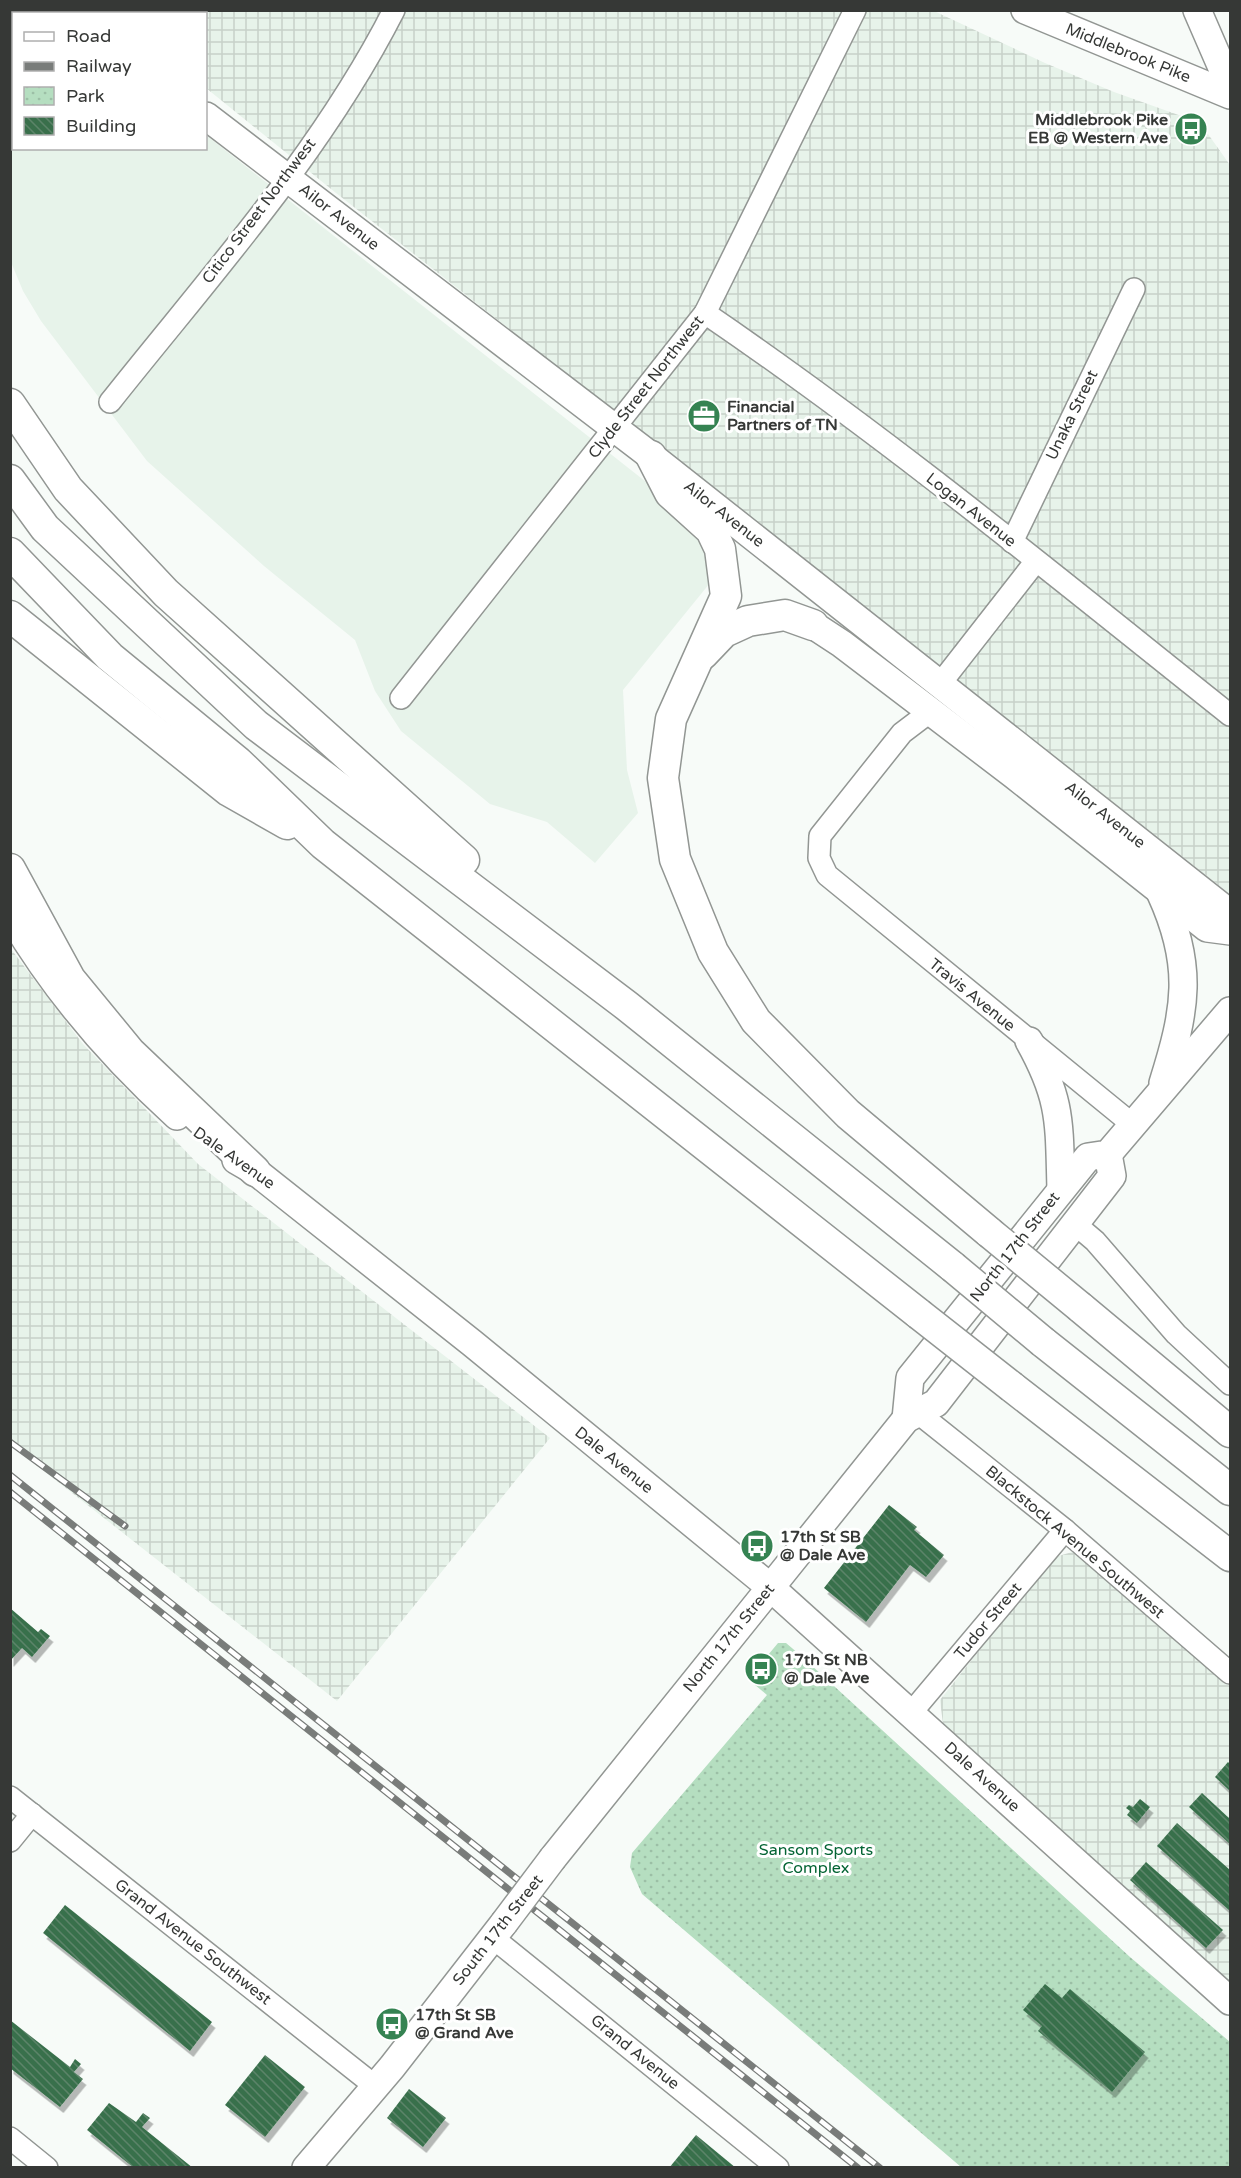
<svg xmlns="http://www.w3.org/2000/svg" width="1241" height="2178" viewBox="0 0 1241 2178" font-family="'Varela Round',sans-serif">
<defs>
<pattern id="industrial-grid" width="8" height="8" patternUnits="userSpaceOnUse" patternTransform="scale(1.5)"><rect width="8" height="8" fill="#e7f3ea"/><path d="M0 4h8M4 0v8" fill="none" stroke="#c7d1c9"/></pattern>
<pattern id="park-dots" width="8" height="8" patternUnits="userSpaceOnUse" patternTransform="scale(1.5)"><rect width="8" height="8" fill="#b5dec0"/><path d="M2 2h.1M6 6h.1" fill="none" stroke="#9cbfa6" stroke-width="1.8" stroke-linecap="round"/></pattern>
<pattern id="building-back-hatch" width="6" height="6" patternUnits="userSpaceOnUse" patternTransform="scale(1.5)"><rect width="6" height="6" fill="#396f4b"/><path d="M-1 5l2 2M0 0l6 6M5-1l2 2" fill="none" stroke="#5c8469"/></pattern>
<filter id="shadow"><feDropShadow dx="3.5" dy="6" stdDeviation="0" flood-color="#0004"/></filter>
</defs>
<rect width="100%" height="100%" fill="#f7fbf8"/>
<polygon fill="#e7f3ea" points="13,25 14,148 206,148 206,135 655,489 701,530 714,578 623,690 627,770 638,813 595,863 547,822 490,804 401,731 375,691 355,640 264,566 147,461 41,321 23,291 11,262 10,26"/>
<g fill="url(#industrial-grid)">
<polygon points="120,11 934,11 1045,63 1114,92 1187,118 1208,134 1230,165 1230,894 336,193 206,88 206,14 123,14"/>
<polygon points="11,949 83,1044 198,1164 550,1438 337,1701 11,1445"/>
<polygon points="1072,1552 1082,1556 1230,1679 1230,1984 943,1724 940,1700 1043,1570 1055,1557"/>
</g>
<polygon fill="url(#park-dots)" points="778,1643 786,1643 799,1654 1130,1957 1230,2042 1230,2167 961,2167 642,1894 630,1867 632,1853 767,1695 748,1679"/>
<g fill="url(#building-back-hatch)" filter="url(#shadow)">
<polygon points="889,1505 917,1527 914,1530 944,1555 926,1577 910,1565 866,1622 824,1588"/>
<polygon points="10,1608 38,1632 41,1629 50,1636 32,1657 22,1648 10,1661"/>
<polygon points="1228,1762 1230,1764 1230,1791 1215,1777"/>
<polygon points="1202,1793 1230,1819 1230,1844 1189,1807"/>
<polygon points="1140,1799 1150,1807 1137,1823 1127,1815 1130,1811 1126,1808 1129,1805 1133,1807"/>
<polygon points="1177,1823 1230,1870 1230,1911 1157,1846"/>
<polygon points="1146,1862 1223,1930 1206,1948 1130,1880"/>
<polygon points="65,1905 212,2022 190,2051 43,1933"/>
<polygon points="1045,1984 1062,1998 1070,1989 1145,2052 1112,2092 1038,2031 1042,2026 1023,2010"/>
<polygon points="10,2020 70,2067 75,2059 81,2064 74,2072 83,2079 60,2107 10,2068"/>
<polygon points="265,2055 305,2087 265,2137 225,2105"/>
<polygon points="409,2089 446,2118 423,2147 387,2118"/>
<polygon points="109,2103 136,2122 143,2113 150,2118 142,2127 193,2168 134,2168 87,2130"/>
<polygon points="696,2135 736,2168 669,2168"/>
</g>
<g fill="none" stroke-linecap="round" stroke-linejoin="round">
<g stroke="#929693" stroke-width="24">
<g id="minor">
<path d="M 705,313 C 887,437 1058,578 1230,715"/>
<path d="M 110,402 C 209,277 321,154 394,10"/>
<polyline points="1012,542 1134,289"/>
<polyline points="940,684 1036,561"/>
<polyline points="401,698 705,313 855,10"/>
<polyline points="931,711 902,733 820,836 819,858 827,875 1132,1124"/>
<polyline points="1075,1224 1095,1241 1176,1334 1230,1384"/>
<polyline points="917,1412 1065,1530 1230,1673"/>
<polyline points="911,1713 1065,1530"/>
<polyline points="10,1797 375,2086"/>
<polyline points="10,1841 32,1814"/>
<polyline points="492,1937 778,2168"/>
<polyline points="10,2138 47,2168"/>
</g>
</g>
<g stroke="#929693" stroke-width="30">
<g id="major">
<polyline points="64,10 68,14"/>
<polyline points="113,10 115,14"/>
<polyline points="1025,10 1230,95"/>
<polyline points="1197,10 1230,86"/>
<polyline points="206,116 651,456 1222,907 1230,924"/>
<polyline points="813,625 842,644 1014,775 1207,928 1230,931"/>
<path d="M 1161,894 C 1194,966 1186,1010 1163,1083"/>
<path d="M 10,914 C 55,991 111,1056 177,1116"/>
<path d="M 1029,1041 C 1062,1100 1059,1123 1061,1189"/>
<polyline points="236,1160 255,1171 472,1343 770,1587 1230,2001"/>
<polyline points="906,1419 910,1378 1088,1157 1108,1154 1230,1011"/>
<polyline points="553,1858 906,1419 936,1403 1112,1176 1108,1154"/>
<polyline points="306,2168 392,2067 504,1923"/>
</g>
</g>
<g stroke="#929693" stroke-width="33">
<g id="highway">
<polyline points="10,404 68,489 166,593 464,860"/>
<polyline points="651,456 670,493 711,530 720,549 726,596 671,719 663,778 675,859 713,952 756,1021 848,1114 990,1233"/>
<polyline points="10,480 45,528 256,725 627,1006 953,1267"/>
<polyline points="10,553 110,657 238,762 323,844 919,1314"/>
<polyline points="10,616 229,791 287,824"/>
<polyline points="703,654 724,632 748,621 785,615 813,625"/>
<polyline points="10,869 70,979 130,1052 255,1171"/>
<polyline points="1080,1307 1230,1432"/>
<polyline points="1043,1342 1230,1490"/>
<polyline points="1012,1387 1230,1556"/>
</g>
</g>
<use href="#minor" stroke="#fff" stroke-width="21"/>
<use href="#major" stroke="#fff" stroke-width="27"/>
<use href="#highway" stroke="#fff" stroke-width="30"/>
<g stroke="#797c7a" stroke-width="7">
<g id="rail">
<polyline points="10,1442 125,1526"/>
<polyline points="10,1475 880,2168"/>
<polyline points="10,1492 858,2168"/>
</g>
</g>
<use href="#rail" stroke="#fff" stroke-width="4.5" stroke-dasharray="14" stroke-linecap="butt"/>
<g stroke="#929693" stroke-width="30" stroke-linecap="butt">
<polyline id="major-bridge" points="504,1923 553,1858"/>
</g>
<g stroke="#929693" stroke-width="33" stroke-linecap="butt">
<g id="highway-bridge">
<polyline points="990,1233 1080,1307"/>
<polyline points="953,1267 1043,1342"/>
<polyline points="919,1314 1012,1387"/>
</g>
</g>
<use href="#major-bridge" stroke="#fff" stroke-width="27"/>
<use href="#highway-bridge" stroke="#fff" stroke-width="30"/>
</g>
<defs>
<g id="bus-disc" transform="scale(1.725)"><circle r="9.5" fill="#358352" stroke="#fff"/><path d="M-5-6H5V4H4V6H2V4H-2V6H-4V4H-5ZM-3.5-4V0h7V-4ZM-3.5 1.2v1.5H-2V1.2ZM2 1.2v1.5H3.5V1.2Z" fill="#fff"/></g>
<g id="office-disc" transform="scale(1.725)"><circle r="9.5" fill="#358352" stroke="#fff"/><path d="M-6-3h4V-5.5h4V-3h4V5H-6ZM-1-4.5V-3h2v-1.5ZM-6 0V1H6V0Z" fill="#fff"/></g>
</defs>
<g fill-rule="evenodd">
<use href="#bus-disc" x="1191" y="129"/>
<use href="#office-disc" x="704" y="416"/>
<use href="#bus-disc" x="757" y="1546"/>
<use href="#bus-disc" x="761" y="1669"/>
<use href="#bus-disc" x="392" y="2024"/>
</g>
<g text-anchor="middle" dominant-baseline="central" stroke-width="6" stroke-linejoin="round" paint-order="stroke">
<g font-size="16" fill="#363836" stroke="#fff">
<text transform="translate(1128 53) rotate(22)">Middlebrook Pike</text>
<text transform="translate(259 211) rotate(-53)">Citico Street Northwest</text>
<text transform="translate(339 217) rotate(38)">Ailor Avenue</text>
<text transform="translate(646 387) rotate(-52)">Clyde Street Northwest</text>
<text transform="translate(1072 415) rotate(-64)">Unaka Street</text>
<text transform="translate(971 510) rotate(38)">Logan Avenue</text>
<text transform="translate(724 514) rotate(38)">Ailor Avenue</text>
<text transform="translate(1105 815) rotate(38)">Ailor Avenue</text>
<text transform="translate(972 995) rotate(39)">Travis Avenue</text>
<text transform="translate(234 1158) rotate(35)">Dale Avenue</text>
<text transform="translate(1015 1247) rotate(-52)">North 17th Street</text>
<text transform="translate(614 1460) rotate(39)">Dale Avenue</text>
<text transform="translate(1075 1542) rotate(40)">Blackstock Avenue Southwest</text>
<text transform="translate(988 1621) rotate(-50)">Tudor Street</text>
<text transform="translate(729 1638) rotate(-51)">North 17th Street</text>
<text transform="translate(982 1777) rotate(42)">Dale Avenue</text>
<text transform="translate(498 1930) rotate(-52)">South 17th Street</text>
<text transform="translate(193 1942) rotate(38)">Grand Avenue Southwest</text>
<text transform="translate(635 2052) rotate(39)">Grand Avenue</text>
</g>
<g font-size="16" font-weight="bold" fill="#363836" stroke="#fff" text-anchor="start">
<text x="1168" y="120" text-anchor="end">Middlebrook Pike<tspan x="1168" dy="18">EB @ Western Ave</tspan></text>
<text x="727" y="407">Financial<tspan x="727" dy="18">Partners of TN</tspan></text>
<text x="780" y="1537">17th St SB<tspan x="780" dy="18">@ Dale Ave</tspan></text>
<text x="784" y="1660">17th St NB<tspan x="784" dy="18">@ Dale Ave</tspan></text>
<text x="415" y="2015">17th St SB<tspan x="415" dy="18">@ Grand Ave</tspan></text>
</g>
<g font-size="16" fill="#046434" stroke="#fff">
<text x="816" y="1850">Sansom Sports<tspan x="816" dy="18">Complex</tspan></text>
</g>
</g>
<rect width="1241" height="2178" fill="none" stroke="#363836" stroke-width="24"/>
<rect x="12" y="12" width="195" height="138" fill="#ffffff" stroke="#afafaf" stroke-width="1.5"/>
<rect x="24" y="32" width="30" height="9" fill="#ffffff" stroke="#afafaf" stroke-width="1.5"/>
<text x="66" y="42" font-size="18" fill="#363836">Road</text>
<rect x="24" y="62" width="30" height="9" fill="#797c7a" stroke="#afafaf" stroke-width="1.5"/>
<text x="66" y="72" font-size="18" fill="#363836">Railway</text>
<rect x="24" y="87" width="30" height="18" fill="url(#park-dots)" stroke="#afafaf" stroke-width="1.5"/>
<text x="66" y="102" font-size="18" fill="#363836">Park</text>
<rect x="24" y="117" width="30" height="18" fill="url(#building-back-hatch)" stroke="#afafaf" stroke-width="1.5"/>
<text x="66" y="132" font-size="18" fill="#363836">Building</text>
</svg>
